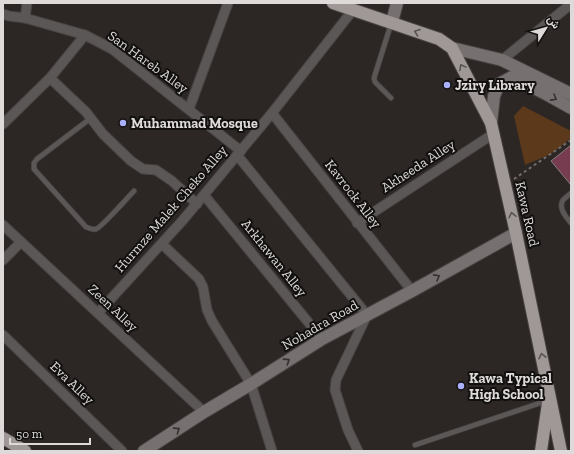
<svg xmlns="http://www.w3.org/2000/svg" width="574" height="454" viewBox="0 0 574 454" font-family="'Zilla Slab',Vazirmatn,serif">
<rect width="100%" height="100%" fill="#2c2625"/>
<polygon fill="#5b391a" points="523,106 571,131 571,138 551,154 525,165 514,116"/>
<polygon fill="#773c50" stroke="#847d7f" points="571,145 571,185 551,161"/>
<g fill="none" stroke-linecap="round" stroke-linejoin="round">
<g stroke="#484342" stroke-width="6">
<g id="lane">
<polyline points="391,24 374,78 375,82 391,98"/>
<path d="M 91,118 L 37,159 L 34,163 L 34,169 L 86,227 C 89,228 92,230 96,229 C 101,228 128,197 134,191"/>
<path d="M 571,193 C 569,195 565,198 563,200 C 558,208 566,217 571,223"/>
<polyline points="415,445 546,401"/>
</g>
</g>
<g stroke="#484342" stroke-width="11">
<g id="street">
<polyline points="3,14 9,16 25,18 85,35 112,49 241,151"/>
<polyline points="25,18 27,3"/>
<polyline points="502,60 571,4"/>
<polyline points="50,78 86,112 103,134 131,161 143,169 156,170 172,181 197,204"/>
<polyline points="189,109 228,3"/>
<polyline points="272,113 412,291"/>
<polyline points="3,124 50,78 85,35"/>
<polyline points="237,155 367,315 336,380 335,390 348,430 358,451"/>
<polyline points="204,195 322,339"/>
<polyline points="357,223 493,134"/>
<polyline points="3,225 204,412"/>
<polyline points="162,244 199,279 203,287 207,310 212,321 251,384 272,451"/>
<polyline points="3,260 21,242"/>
<polyline points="98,313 183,220 272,113 353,10"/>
<polyline points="3,335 122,451"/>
</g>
</g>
<g stroke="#484342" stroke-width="14">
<g id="secondary">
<polyline points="392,22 397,3"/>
<polyline points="452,48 502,60 571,94"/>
<polyline points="491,123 494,96 499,84 512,77 546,94 571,108"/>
<polyline points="144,451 204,412 251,384 322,339 412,291 516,233"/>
</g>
</g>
<g stroke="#484342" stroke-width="14">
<g id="highway">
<polyline points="333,3 439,39 452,48 491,123 516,233 561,451"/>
<polyline points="3,438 25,451"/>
<polyline points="541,451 548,403"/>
</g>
</g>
<polyline stroke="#726d6c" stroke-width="2" stroke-dasharray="3 3" stroke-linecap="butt" points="514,179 571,140"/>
<use href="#lane" stroke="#5a5756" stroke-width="4.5"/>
<use href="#street" stroke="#5a5756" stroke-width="9"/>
<use href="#secondary" stroke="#767170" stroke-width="12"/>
<use href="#highway" stroke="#9f9896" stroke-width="12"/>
</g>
<defs><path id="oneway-chevron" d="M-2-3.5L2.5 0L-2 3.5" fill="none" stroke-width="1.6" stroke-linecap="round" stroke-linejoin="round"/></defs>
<g stroke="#585452">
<use href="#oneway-chevron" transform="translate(417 32) rotate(-160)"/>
<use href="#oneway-chevron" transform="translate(462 67) rotate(-118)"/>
<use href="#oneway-chevron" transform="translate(512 215) rotate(-103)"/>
<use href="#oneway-chevron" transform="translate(542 356) rotate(-102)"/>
</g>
<g stroke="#353131">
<use href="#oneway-chevron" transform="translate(554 98) rotate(29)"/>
<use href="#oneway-chevron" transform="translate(437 277) rotate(-29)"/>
<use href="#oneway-chevron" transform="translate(287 361) rotate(-33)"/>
<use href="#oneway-chevron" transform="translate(177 430) rotate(-33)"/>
</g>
<g fill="#aab0fb" stroke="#120f0f" stroke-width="1.5">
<circle cx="447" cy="85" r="4"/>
<circle cx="123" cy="123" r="4"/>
<circle cx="461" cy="386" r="4"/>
</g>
<g text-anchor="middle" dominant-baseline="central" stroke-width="4" stroke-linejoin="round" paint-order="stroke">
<g font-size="14" fill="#dedada" stroke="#120f0f">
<text transform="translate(148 62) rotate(36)">San Hareb Alley</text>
<text transform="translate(418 166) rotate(-33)">Akheeda Alley</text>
<text transform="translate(353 194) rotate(52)">Kavrock Alley</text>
<text transform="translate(171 209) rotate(-49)">Hurmze Malek Cheko Alley</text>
<text transform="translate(527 214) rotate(77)">Kawa Road</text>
<text transform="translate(274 258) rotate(51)">Arkhawan Alley</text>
<text transform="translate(113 308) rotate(43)">Zeen Alley</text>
<text transform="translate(320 325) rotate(-30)">Nohadra Road</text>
<text transform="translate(72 383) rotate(44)">Eva Alley</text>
</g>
<g font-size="14" font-weight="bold" fill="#dedada" stroke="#120f0f" text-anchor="start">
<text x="455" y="85">Jziry Library</text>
<text x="131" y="123">Muhammad Mosque</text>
<text x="469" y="378">Kawa Typical<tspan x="469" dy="16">High School</tspan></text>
</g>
</g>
<rect width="574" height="454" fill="none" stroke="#dedada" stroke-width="8"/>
<g transform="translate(546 28) rotate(53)" stroke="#120f0f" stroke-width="3" paint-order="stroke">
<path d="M0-3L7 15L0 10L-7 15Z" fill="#dedada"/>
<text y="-6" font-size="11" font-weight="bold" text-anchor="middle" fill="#dedada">ش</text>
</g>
<path d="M10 438v6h80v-6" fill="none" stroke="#dedada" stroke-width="2"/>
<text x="16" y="438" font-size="12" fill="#dedada" stroke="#120f0f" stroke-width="3" paint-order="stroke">50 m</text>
</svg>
